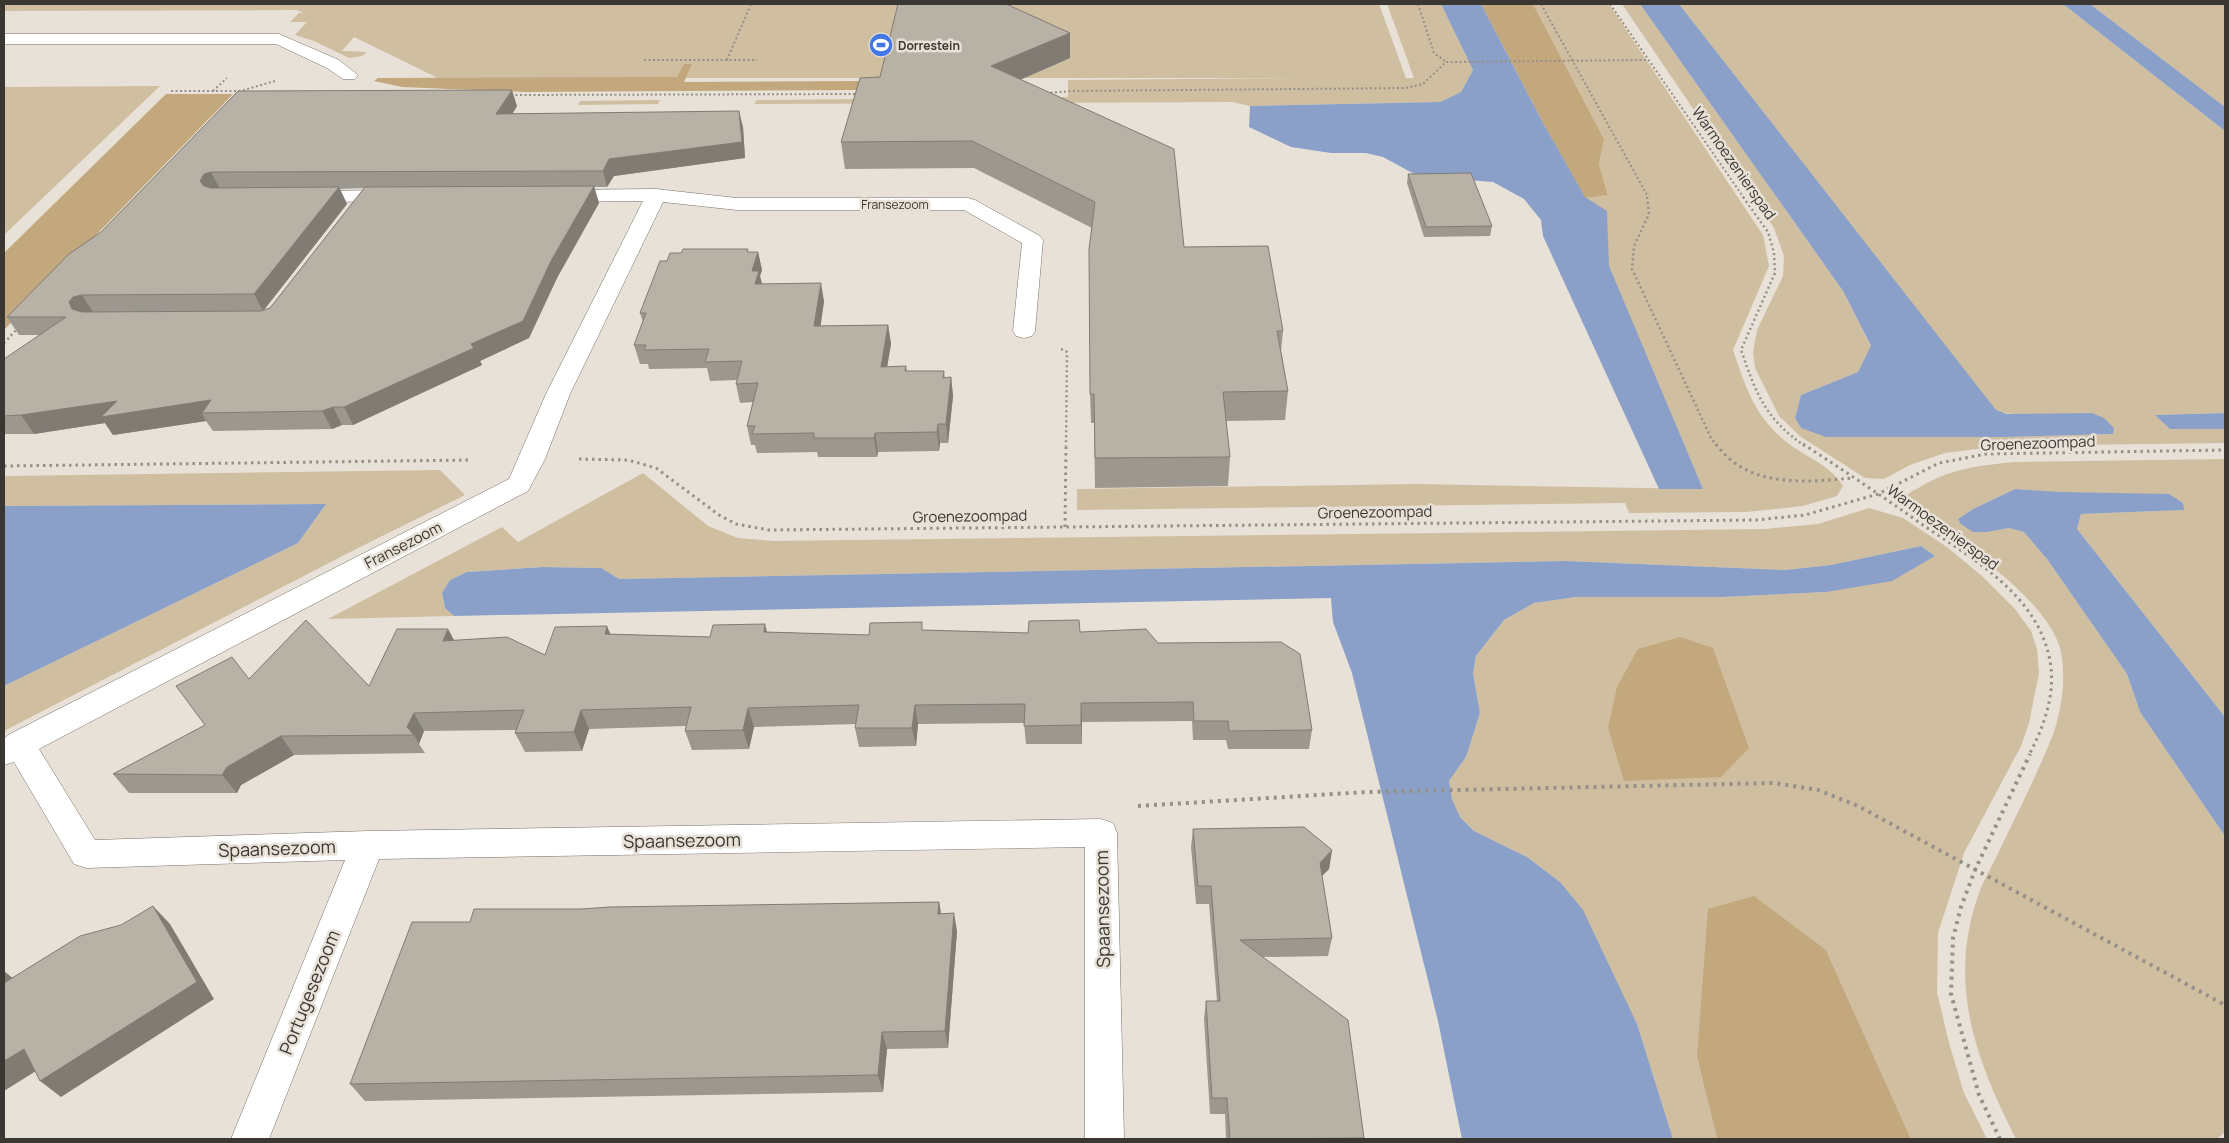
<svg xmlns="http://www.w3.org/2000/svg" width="2229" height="1143" viewBox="0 0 2229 1143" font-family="Manrope,sans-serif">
<rect width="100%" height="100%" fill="#e8e1d7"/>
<g fill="#d0bea1">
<polygon points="4,4 1379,4 1406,78 1414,78 1387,4 1441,4 1473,70 1461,92 1440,102 1250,106 1232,102 754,104 757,100 1068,97 1068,80 1308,78 438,78 354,37 342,51 367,52 362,56 349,58 314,41 295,35 307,22 290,22 299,13 303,13 297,10 4,11"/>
<path d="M 1533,4 L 1609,4 L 1763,235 L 1769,266 L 1733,350 C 1746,388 1755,418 1789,444 C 1807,457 1832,467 1843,486 L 1837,496 L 1803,506 L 1747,512 L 1629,513 L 1625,503 L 1077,510 L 1077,489 L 1416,484 L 1703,489 L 1608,266 L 1607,211 L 1585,198 L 1608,194 L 1599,164 L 1604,139 Z"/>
<polygon points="1622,4 1640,4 1843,291 1871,347 1858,372 1801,395 1795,418 1801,428 2007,437 2113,434 1996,411 1679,4 2063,4 2225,131 2225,413 2155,415 2171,429 2225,429 2225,443 2000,446 1945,453 1910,465 1884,479 1865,478 1801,437 1779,416 1755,368 1753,352 1757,330 1783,276 1784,256 1774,228"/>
<polygon points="2090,4 2225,4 2225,107"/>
<polygon points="160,86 4,235 4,87"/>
<polygon points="660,100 658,104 578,105 580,101"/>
<path d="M 2225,459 L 2225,717 L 2077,529 L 2081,514 L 2183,510 L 2183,503 L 2015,489 L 1973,509 L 1958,519 L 1987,532 L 2009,528 L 2024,532 L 2047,559 L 2127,674 L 2140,712 L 2225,836 L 2225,1132 L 2217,1139 L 2016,1139 C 1975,1058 1947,983 1979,893 C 1985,877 1995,861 2002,845 C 2020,808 2039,770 2054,732 C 2062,706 2066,679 2061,652 C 2052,610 1989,563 1956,539 C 1940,527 1915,515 1907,496 C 1910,491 1915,490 1920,487 C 1949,469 1981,465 2015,462 Z"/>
<polygon points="440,470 465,495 354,550 4,731 4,686 298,543 326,504 4,506 4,479 6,476"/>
<polygon points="643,473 708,526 738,538 773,541 1765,529 1818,524 1869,508 1903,518 1947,547 1982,576 2015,609 2031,631 2037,649 2039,673 2029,723 2021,746 1964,853 1938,933 1937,992 1949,1043 1964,1093 1987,1139 1911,1139 1826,950 1697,1057 1717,1139 1673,1139 1637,1024 1560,882 1527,857 1474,831 1460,817 1452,799 1449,781 1466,757 1480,713 1473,673 1476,656 1504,620 1534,603 1576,597 1723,597 1826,592 1935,556 1921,546 1831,565 1786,570 1566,561 619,579 600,568 542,567 467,572 450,580 442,594 445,608 454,616 328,619 502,527 518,542"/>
</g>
<g fill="#c2a87c">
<polygon points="1481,4 1533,4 1604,139 1599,164 1608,195 1585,198 1542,121"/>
<polygon points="684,64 692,64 684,82 864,81 862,90 525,92 402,87 374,81 378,78 677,77"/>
<polygon points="166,94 233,94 4,330 4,253"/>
<polygon points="1680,637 1713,648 1749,748 1721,777 1624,781 1608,728 1617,687 1638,649"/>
<polygon points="1754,896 1826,950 1911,1139 1717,1139 1697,1057 1708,909"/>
</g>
<g fill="#8aa0c9">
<polygon points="1441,4 1481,4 1542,121 1585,197 1607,211 1609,266 1703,489 1659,489 1543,236 1541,220 1524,199 1493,182 1418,176 1383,157 1366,153 1331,153 1291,147 1249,127 1250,106 1440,102 1461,92 1473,70"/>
<polygon points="1640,4 1679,4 1996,410 2007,414 2092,413 2104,418 2114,428 2113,434 2007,437 1826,437 1801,428 1795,418 1801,395 1858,372 1871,346 1843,291"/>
<polygon points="2063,4 2090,4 2225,107 2225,131"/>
<polygon points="2225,413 2225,429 2170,429 2155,415"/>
<polygon points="2015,489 2060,492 2169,494 2183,503 2184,510 2081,514 2077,529 2225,717 2225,836 2140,712 2127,674 2047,559 2024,532 2009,528 1987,532 1973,532 1961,524 1958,519 1973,509"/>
<polygon points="326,504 298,543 4,686 4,506"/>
<polygon points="1921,546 1935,556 1892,581 1826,592 1723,597 1576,597 1534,603 1504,620 1476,656 1473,673 1480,713 1466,757 1449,781 1452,799 1460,817 1474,831 1527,857 1560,882 1583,910 1637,1024 1673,1139 1462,1139 1438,1021 1352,673 1333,622 1331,598 454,616 445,608 442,593 450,580 467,572 543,567 601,568 619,579 1566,561 1785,570 1831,565"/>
</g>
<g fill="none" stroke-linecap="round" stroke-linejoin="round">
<g stroke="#787268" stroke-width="1">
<polygon id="lane" points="4,34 279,34 339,60 358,75 355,79 343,79 327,68 276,44 4,44"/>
</g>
<g stroke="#787268" stroke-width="1">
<g id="street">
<polygon points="656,189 737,198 968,198 975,200 1040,236 1043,240 1035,331 1032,336 1024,338 1016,336 1013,331 1022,243 964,210 737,210 663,202 570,394 545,459 528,491 39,749 95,840 368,831 1101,819 1113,823 1117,833 1124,1139 1085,1139 1085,847 379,859 269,1139 231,1139 345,860 86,868 74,864 14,762 4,765 4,739 8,735 509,479 546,394 643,201 559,202 552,200 549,196 552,192 559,190"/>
<polygon points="396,190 403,192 406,196 403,200 306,203 299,201 296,197 299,193 306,191"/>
</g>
</g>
<g stroke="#959088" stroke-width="2" stroke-dasharray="2 2.5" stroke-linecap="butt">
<polyline points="1418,4 1434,53 1446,62"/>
<polyline points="1541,4 1646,193 1647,198"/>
<polyline points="1610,4 1744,198"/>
<polyline points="644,60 757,60"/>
<polyline points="727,60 751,4"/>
<polyline points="171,91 242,91"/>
<polyline points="213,91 227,78"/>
<polyline points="1046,93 1073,91 1406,88 1423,84 1446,62 1647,60"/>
<polyline points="240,94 244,90 275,81"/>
<polyline points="511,95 857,94"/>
</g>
<g stroke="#959088" stroke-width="2.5" stroke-dasharray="2 3" stroke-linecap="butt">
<polyline points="1647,197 1649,214 1634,246 1632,269 1711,438 1717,446"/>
<path d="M 1743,197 L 1768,232 L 1774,253 L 1775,273 L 1741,350 C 1756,393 1765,419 1805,446"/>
<polyline points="4,343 17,329"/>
<polyline points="1061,349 1067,352 1066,446"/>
</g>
<g stroke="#959088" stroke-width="3" stroke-dasharray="2.5 4" stroke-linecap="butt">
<path d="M 1716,444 C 1748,489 1806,482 1854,478"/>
<path d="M 1803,444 C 1843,470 1882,496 1920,523 C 1971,558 2038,594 2050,661 C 2056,694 2044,726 2029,755"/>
<polyline points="579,459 628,460 656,468 719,515 736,524 769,530 1756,520 1805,515 1878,494 1939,463 1986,454 2225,450"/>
<polyline points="4,466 471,460"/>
<polyline points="1065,527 1066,444"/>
</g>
<g stroke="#959088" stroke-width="4" stroke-dasharray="3 5" stroke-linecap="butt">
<polyline points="1138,806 1367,792 1774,783 1818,790 1858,806 2225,1005"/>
<polyline points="2000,1139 1979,1095 1951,994 1953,938 1961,907 1975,870 2030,754"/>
</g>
<use href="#lane" fill="#fff" fill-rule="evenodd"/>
<use href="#street" fill="#fff" fill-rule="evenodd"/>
</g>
<g fill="#9d988f" fill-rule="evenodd">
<polygon points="1070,33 1070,58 1020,80 1184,247 1283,331 1281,351 1288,391 1285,420 1226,421 1230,457 1228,486 1095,488 1094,423 1091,423 1090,394 1092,228 974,168 845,169 841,142 880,77"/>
<path d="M 238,91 L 517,106 L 513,113 L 743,127 L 745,158 L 614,176 L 607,187 L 594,187 L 599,203 L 557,278 L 529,338 L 480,361 L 482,365 L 353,425 L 342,425 L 332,429 L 213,431 L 206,421 L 113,435 L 105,423 L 34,434 L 4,434 L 4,359 L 40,335 L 19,335 L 7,317 L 101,232 ZM 364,188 L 270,308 L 264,310 L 347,204 L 340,189 Z"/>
<polygon points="1408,174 1492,226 1490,236 1424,237 1407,183"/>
<polygon points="749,252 758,252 762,270 760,276 762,284 824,301 820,326 888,325 891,344 887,367 906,366 907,371 944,371 945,378 951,377 953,396 948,443 940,443 939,451 878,452 877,457 818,457 817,452 757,453 755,445 751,445 747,426 753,402 740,403 736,384 737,380 710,381 707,368 649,369 648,364 640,364 634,345 643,322 640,313 667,261"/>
<polygon points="448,629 454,640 545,655 610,634 710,637 767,632 869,635 924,630 1028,633 1080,632 1158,643 1312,730 1309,749 1228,749 1226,740 1193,740 1192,721 1082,722 1082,744 1026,744 1024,723 918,724 916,746 859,747 855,728 856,724 754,727 749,749 692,750 685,731 686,726 589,729 582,751 525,752 515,733 517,730 424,731 419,744 425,753 294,755 241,785 237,793 129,793 113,774 205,725 249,679 369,686"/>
<polygon points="1193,829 1332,850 1329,869 1322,876 1332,938 1328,956 1263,957 1364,1138 1364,1139 1226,1139 1225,1114 1210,1114 1204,1019 1206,1001 1217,1001 1209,904 1196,904 1191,847"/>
<polygon points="939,902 941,914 957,931 948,1048 887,1049 883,1092 365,1101 350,1084 470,922"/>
</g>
<g fill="#807c74">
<polygon points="1070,33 1070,58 992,92 991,66"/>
<polygon points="512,90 517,106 502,130 496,114"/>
<polygon points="739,111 743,127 745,158 614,176 607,187 603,171 609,159"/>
<polygon points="211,172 220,189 208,198 200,181 204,174"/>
<polygon points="594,186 599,203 557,278 529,338 480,361 482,365 353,425 344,407 471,344 551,261"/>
<polygon points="339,187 347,204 263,311 254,294"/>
<polygon points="758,252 762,270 760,276 763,289 759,302 752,271"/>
<polygon points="821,283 824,301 818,345 814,326"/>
<polygon points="82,295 93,312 80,320 72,309 69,302 73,297"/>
<polygon points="888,325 891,344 884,385 881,367"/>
<polygon points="951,377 953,396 948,443 946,424"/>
<polygon points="211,400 202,413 206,421 113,435 105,423 34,434 21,415 117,401"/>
<polygon points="333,407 342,425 332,429 322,411"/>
<polygon points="938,424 940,443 939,451 937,432"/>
<polygon points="875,433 878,452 877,457 874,438"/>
<polygon points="765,624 770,643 764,632"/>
<polygon points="607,626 615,645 605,634"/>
<polygon points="448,629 458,648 443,641"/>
<polygon points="1081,703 1082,722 1082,744 1081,725"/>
<polygon points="915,705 918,724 916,746 912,728"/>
<polygon points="748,708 754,727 749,749 743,730"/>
<polygon points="581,710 589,729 582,751 574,732"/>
<polygon points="414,713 424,731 419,744 414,735 407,727"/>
<polygon points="281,736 294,755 241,785 237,793 222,775 227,767"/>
<polygon points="1332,850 1329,869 1316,882 1320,863"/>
<polygon points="939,902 942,920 938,914"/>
<polygon points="153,906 170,924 214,999 61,1097 40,1081"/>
<polygon points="954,913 957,931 948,1048 945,1031"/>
<polygon points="4,971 15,980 4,983"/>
<polygon points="882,1032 887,1049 883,1092 878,1075"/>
<polygon points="24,1049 44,1066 4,1091 4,1061"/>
</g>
<g fill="#b7b1a6" stroke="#807c74">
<polygon points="898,4 1006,4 1070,33 991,66 1174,149 1184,247 1268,246 1283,331 1277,331 1288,391 1223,392 1230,457 1095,458 1094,394 1090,394 1089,249 1095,202 972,141 841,142 860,78 880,77"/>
<polygon points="512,90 496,114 739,111 742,142 609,159 603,171 211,172 204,174 200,181 204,186 211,188 339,187 254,294 82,295 73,297 69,302 72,309 82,312 261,311 270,308 365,187 594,186 551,261 523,321 471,344 474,348 344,407 333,407 322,411 202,413 211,400 101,417 117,401 21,415 4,416 4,359 66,317 7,317 69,254 101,232 238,91"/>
<polygon points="1471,173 1492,226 1426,227 1408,174"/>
<polygon points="683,249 748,249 747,252 758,252 752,271 759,271 755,284 821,283 814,326 888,325 881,367 906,366 905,371 944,371 943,378 951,377 946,424 938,424 937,432 875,433 874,438 814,438 814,433 752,434 755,426 747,426 758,383 736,384 742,361 705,362 709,349 644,350 646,345 634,345 646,313 640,313 660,261 667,261 670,253 681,253"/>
<polygon points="306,620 369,686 397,629 448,629 443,641 507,637 545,655 555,627 607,626 605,634 710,637 713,625 765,624 764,632 869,635 870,623 922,622 922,630 1028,633 1029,621 1079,620 1080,632 1146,629 1158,643 1281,642 1300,654 1312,730 1229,731 1228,721 1194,721 1193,702 1081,703 1081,725 1024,726 1025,704 915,705 912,728 855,728 859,705 748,708 743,730 685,731 691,707 581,710 574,732 515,733 524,710 414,713 407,727 414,735 281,736 227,767 222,775 113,774 205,725 176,686 232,657 249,679"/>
<polygon points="1304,827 1332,850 1320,863 1332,938 1240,940 1348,1020 1364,1138 1230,1139 1227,1098 1212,1098 1206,1001 1220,1001 1211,886 1198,886 1193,829"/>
<polygon points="939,902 938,914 954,913 945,1031 882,1032 878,1075 350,1084 412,922 470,922 474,909 581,909 610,907"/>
<polygon points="153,906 197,982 40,1081 24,1049 4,1061 4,983 80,936 121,925"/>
</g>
<defs>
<g id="stadium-disc" transform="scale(1.25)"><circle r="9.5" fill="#4376e7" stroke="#e8e1d7"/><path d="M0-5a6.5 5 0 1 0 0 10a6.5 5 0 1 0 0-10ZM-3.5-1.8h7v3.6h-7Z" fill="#fff"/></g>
</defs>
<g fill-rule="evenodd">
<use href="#stadium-disc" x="881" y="45"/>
</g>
<g text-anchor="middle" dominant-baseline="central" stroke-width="5" stroke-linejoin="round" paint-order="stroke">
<g font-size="12" font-weight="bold" fill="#3a3733" stroke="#e8e1d7" text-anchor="start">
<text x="898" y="45">Dorrestein</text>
</g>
<g font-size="12" fill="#3a3733" stroke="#e8e1d7">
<text x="895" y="204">Fransezoom</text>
</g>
<g font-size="15" fill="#3a3733" stroke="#e8e1d7">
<text transform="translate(1734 163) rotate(55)">Warmoezenierspad</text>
<text transform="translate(2038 443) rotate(-2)">Groenezoompad</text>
<text transform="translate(1375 512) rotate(-1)">Groenezoompad</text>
<text transform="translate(970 516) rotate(-1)">Groenezoompad</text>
<text transform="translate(1943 527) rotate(36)">Warmoezenierspad</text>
<text transform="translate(403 545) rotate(-27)">Fransezoom</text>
</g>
<g font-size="18" fill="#3a3733" stroke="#e8e1d7">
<text transform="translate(682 840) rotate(-1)">Spaansezoom</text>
<text transform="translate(277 848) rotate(-2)">Spaansezoom</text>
<text transform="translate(1102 909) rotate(-91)">Spaansezoom</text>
<text transform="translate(309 992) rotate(-68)">Portugesezoom</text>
</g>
</g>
<rect width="2229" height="1143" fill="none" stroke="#3a3733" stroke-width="10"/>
</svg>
